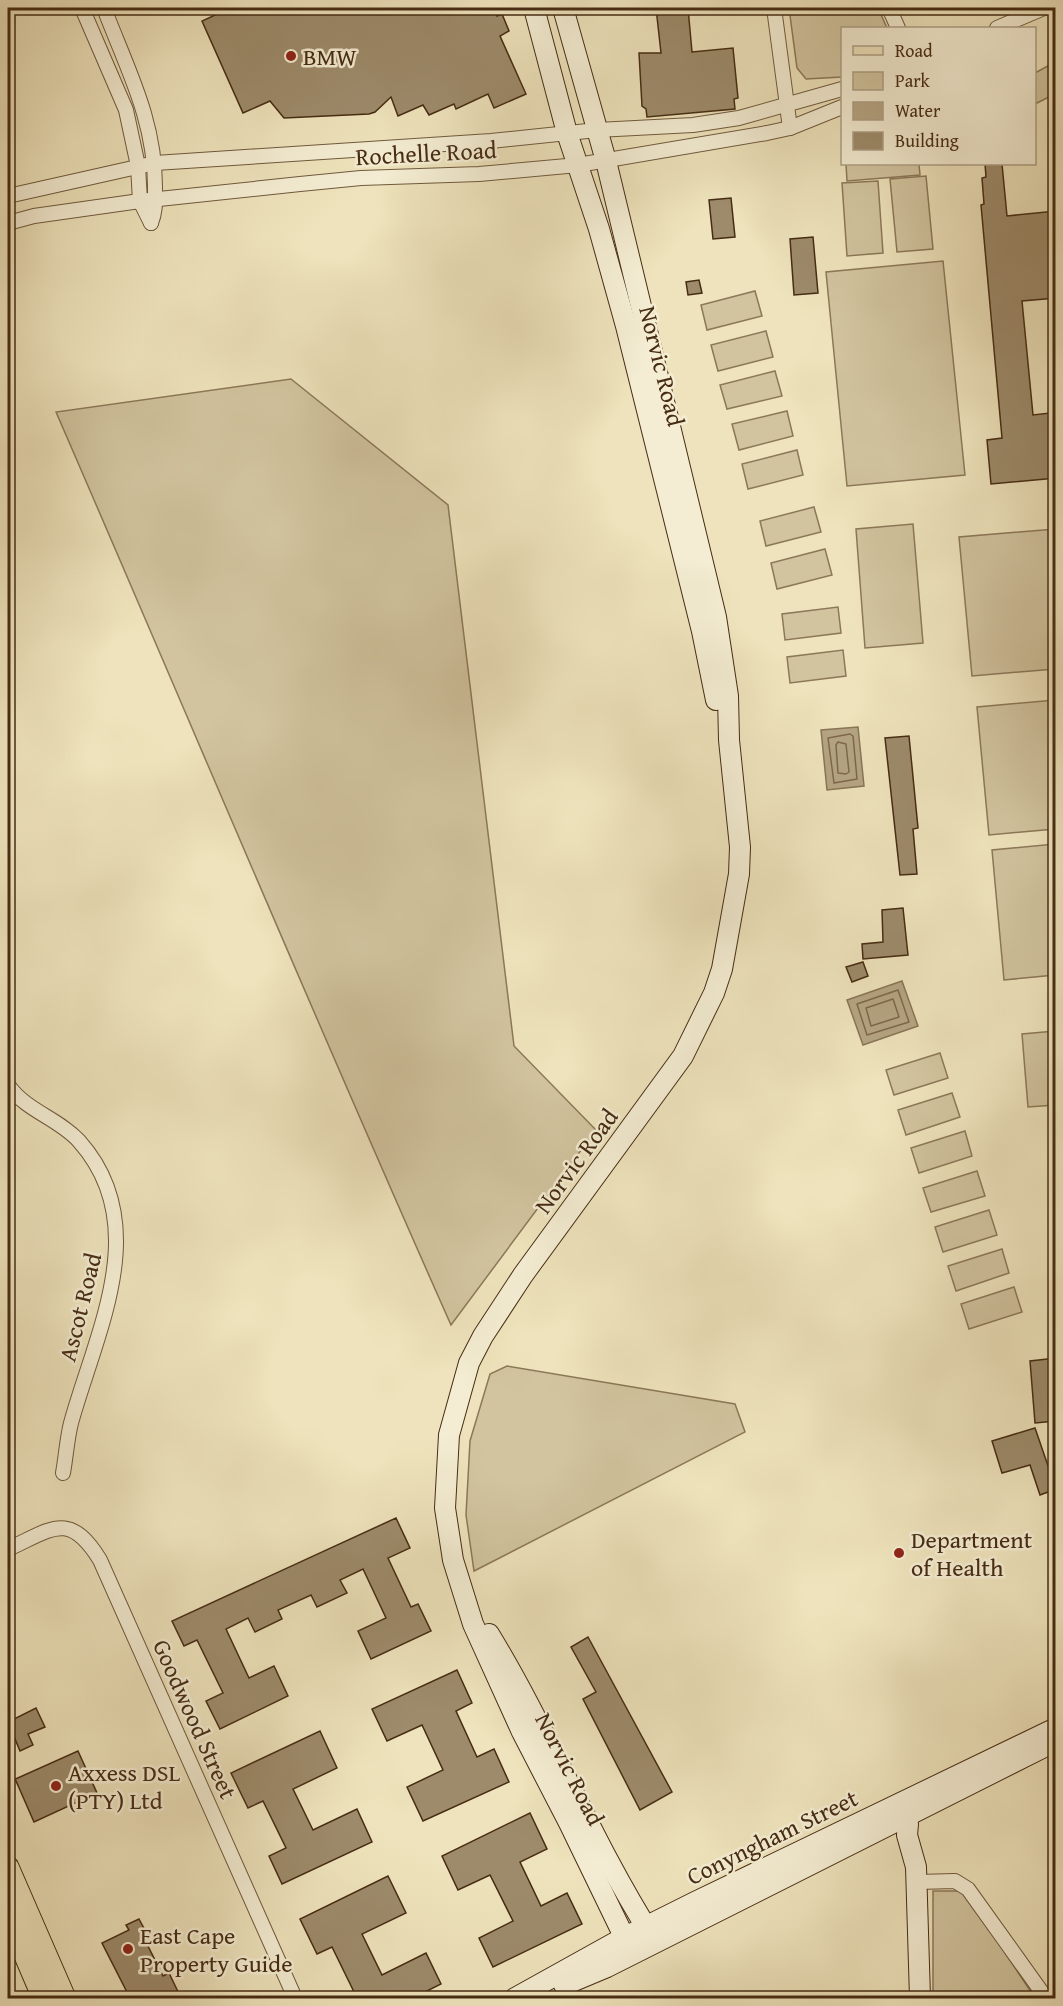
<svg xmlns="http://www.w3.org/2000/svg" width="1063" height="2006" viewBox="0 0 1063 2006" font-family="'Gentium Book Plus',serif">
<rect width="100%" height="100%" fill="#eee3bc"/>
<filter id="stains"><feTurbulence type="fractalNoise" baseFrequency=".00333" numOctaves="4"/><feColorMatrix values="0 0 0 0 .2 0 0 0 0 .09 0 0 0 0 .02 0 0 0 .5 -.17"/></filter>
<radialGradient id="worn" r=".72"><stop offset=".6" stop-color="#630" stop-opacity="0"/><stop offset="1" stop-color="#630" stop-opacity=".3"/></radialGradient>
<g fill="#d1c49f" stroke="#8c7859" stroke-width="1.5">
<polygon points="789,8 878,8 887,28 842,28 842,77 806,79 797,68"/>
<polygon points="1055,62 1055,94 1035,104 1035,73"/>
<polygon points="846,164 919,164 920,175 847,181"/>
<polygon points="926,176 933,249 897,252 890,179"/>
<polygon points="878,181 883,253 847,256 842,183"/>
<polygon points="943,261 965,475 847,486 826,272"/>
<polygon points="755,291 762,316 707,330 701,305"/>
<polygon points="766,331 773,357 718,371 711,345"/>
<polygon points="775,371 782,396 727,409 720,385"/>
<path d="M 291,379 L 448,505 L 514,1046 L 596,1130 L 451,1325 C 316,1022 188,716 56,412 Z"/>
<polygon points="787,411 793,436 739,450 732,424"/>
<polygon points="797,450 803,475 748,489 742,464"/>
<polygon points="814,507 821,532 766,546 760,521"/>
<polygon points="913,524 923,643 865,648 856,529"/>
<polygon points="1055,529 1055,669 972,676 959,537"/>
<polygon points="825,549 832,575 777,589 771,563"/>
<polygon points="838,607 841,633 785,640 782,614"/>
<polygon points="843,650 846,676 790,683 787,657"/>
<polygon points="1055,700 1055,829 989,835 977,707"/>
<polygon points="1055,844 1055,975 1004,980 992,850"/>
<polygon points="1055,1031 1055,1105 1028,1107 1022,1034"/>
<polygon points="940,1053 948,1078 894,1095 886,1070"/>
<polygon points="952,1093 960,1117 906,1135 898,1110"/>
<polygon points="965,1131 972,1156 919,1173 911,1148"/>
<polygon points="977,1171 985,1196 931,1212 923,1188"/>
<polygon points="989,1210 997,1235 943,1252 935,1227"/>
<polygon points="1002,1249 1009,1273 956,1291 948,1266"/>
<polygon points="1014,1287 1022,1312 969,1329 961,1304"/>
<polygon points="507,1366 735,1404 745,1432 474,1571 466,1515 470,1441 490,1374"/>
<polygon points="933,1891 964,1891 1035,1998 933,1998"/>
</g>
<g fill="#b5a583" stroke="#897556" stroke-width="1.5">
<polygon points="858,727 864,786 827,790 821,730"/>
<polygon points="902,981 918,1026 863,1045 847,1000"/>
</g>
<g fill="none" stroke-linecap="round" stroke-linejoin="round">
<g stroke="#7e684b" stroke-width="1.5">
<polygon points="850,734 853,736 857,779 834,783 828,738"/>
<polygon points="838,742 846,744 849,772 846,774 838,773 836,745"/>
<polygon points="898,990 909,1022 867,1035 857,1004"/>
<polygon points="893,999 899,1017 871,1026 866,1008"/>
</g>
</g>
<g fill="#9d8b6b" stroke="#462c13" stroke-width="1.5">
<polygon points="230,8 494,8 497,16 502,14 509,31 500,36 526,94 494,108 488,94 456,109 454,104 429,115 423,105 398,116 391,97 375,112 369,114 284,118 270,101 243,113 202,21"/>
<polygon points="656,8 688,8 692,52 733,48 738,98 734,99 735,109 647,117 646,109 642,106 639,53 661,53"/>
<polygon points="985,164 1002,164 1007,216 1056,211 1056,298 1022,301 1033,415 1050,413 1056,478 991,484 987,440 1002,438 981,205 984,204 982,178 986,177"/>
<polygon points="731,198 735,237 713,239 709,200"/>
<polygon points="813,237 818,293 794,295 790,239"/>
<polygon points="699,280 702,293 688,295 686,282"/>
<polygon points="909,736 918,828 913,829 917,874 900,875 885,738"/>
<polygon points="903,908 908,955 863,959 862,944 883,942 882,910"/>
<polygon points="863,962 868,976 852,982 846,967"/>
<polygon points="1056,1358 1056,1421 1035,1423 1030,1361"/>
<polygon points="1035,1428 1056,1489 1040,1495 1030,1465 1002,1473 992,1441"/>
<polygon points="396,1518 410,1548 388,1558 411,1607 418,1604 431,1631 371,1659 358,1631 386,1618 363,1569 340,1580 347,1593 317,1607 311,1595 278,1610 282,1619 255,1632 248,1618 226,1629 249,1678 274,1666 288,1696 220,1729 206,1701 223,1693 197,1640 184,1646 172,1621"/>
<polygon points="588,1637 672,1792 640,1810 583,1699 596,1692 571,1647"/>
<polygon points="457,1670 472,1703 456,1711 477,1757 494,1749 509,1782 423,1821 407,1787 443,1770 422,1725 387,1741 372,1709"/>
<polygon points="36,1708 45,1727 28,1734 33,1745 20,1751 8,1722"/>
<polygon points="320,1731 337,1768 293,1789 313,1830 357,1809 372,1842 282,1884 269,1856 286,1848 263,1801 248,1808 231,1773"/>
<polygon points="78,1751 97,1793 34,1822 16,1781 11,1781"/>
<polygon points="530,1813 547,1849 520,1862 541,1906 567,1893 582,1924 493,1967 479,1938 513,1921 490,1875 458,1890 442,1856"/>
<polygon points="388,1876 406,1913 362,1934 382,1975 426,1953 441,1984 413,1998 357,1998 332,1947 317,1954 300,1919"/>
<polygon points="139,1919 147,1934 143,1936 163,1976 169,1973 181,1998 130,1998 102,1943 129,1930 126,1925"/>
</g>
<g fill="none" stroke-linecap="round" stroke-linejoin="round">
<g stroke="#705a3d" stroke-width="16">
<g id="street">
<polyline points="82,8 126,110 138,166 140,201 151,223"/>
<path d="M 104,8 C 127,69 155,119 155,187 C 155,200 156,211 151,223"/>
<polyline points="774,8 790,128"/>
<polyline points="889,8 898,28"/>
<polyline points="997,28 1044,8"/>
<polyline points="8,196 155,163 491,141 597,130 693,125 739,118 842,89"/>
<polyline points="8,223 34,216 140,201 300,184 361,178 479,174 578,165 767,133 790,128 842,107"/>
<path d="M 8,1085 C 26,1111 58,1118 79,1141 C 154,1225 96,1332 71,1423 C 67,1439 66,1456 63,1473"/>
<path d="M 8,1549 C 52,1529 69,1510 100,1560 L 295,1998"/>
<polyline points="917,1882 955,1881 968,1889 1046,1998"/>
</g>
</g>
<g stroke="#462c13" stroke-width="22">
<g id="secondary">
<polyline points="534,8 567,133 599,229 626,326 702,631 716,700"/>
<polyline points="563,8 606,161 716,617 728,696 729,740 740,847 739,874 722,969 714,993 683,1056 523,1275 483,1336 469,1363 449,1435 445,1508 453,1560 473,1624 522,1732 569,1823 632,1953"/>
<path d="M 489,1634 C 549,1732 591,1841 653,1938"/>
<polyline points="900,1806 908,1824 907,1835 916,1867 920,1998"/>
<polyline points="564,1985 607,1967 1048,1745"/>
<polyline points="515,1998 623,1938 695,1902 1056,1728"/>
</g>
</g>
<g stroke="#462c13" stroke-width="23">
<g id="primary">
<polyline points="8,1867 65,1998"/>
<polyline points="8,1916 43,1998"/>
</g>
</g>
<use href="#street" stroke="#f4edd3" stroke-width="14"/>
<use href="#secondary" stroke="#f4edd3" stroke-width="20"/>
<use href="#primary" stroke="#eee3bc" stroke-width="21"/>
</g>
<g fill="#8f2418" stroke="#f4edd3" stroke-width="2">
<circle cx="291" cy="56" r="6"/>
<circle cx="899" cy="1553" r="6"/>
<circle cx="56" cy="1786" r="6"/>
<circle cx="128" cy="1949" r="6"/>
</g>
<g text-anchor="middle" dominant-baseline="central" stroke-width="5" stroke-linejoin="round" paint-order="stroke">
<g font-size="24" fill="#462c13" stroke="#f4edd3" text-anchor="start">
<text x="303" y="56">BMW</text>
<text x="911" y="1539">Department<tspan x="911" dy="28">of Health</tspan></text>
<text x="68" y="1772">Axxess DSL<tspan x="68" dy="28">(PTY) Ltd</tspan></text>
<text x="140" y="1935">East Cape<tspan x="140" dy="28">Property Guide</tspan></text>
</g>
<g font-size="24" fill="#462c13" stroke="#f4edd3">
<text transform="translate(426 153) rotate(-3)">Rochelle Road</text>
<text transform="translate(662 366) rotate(76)">Norvic Road</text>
<text transform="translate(576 1161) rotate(-54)">Norvic Road</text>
<text transform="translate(80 1307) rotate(-76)">Ascot Road</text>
<text transform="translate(195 1719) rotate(66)">Goodwood Street</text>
<text transform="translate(570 1769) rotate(63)">Norvic Road</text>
<text transform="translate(772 1837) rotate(-26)">Conyngham Street</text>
</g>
</g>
<rect width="1063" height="2006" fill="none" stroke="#eee3bc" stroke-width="30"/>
<rect x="9" y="9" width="1045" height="1988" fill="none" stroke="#462c13" stroke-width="3"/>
<rect x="15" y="15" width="1033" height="1976" fill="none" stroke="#462c13" stroke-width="1.5"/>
<rect x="841" y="27" width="195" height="138" fill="#f4edd3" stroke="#aea086" stroke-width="1.5"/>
<rect x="853" y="46" width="30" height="9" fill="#eee3bc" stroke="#aea086" stroke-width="1.5"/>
<text x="895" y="57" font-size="18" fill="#462c13">Road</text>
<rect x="853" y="72" width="30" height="18" fill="#d1c49f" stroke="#aea086" stroke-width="1.5"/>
<text x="895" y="87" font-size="18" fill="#462c13">Park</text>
<rect x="853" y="102" width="30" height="18" fill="#b5a583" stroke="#aea086" stroke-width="1.5"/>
<text x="895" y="117" font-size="18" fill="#462c13">Water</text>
<rect x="853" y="132" width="30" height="18" fill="#9d8b6b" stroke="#aea086" stroke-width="1.5"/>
<text x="895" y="147" font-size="18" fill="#462c13">Building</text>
<rect width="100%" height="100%" filter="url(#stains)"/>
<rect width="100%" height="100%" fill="url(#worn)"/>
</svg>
